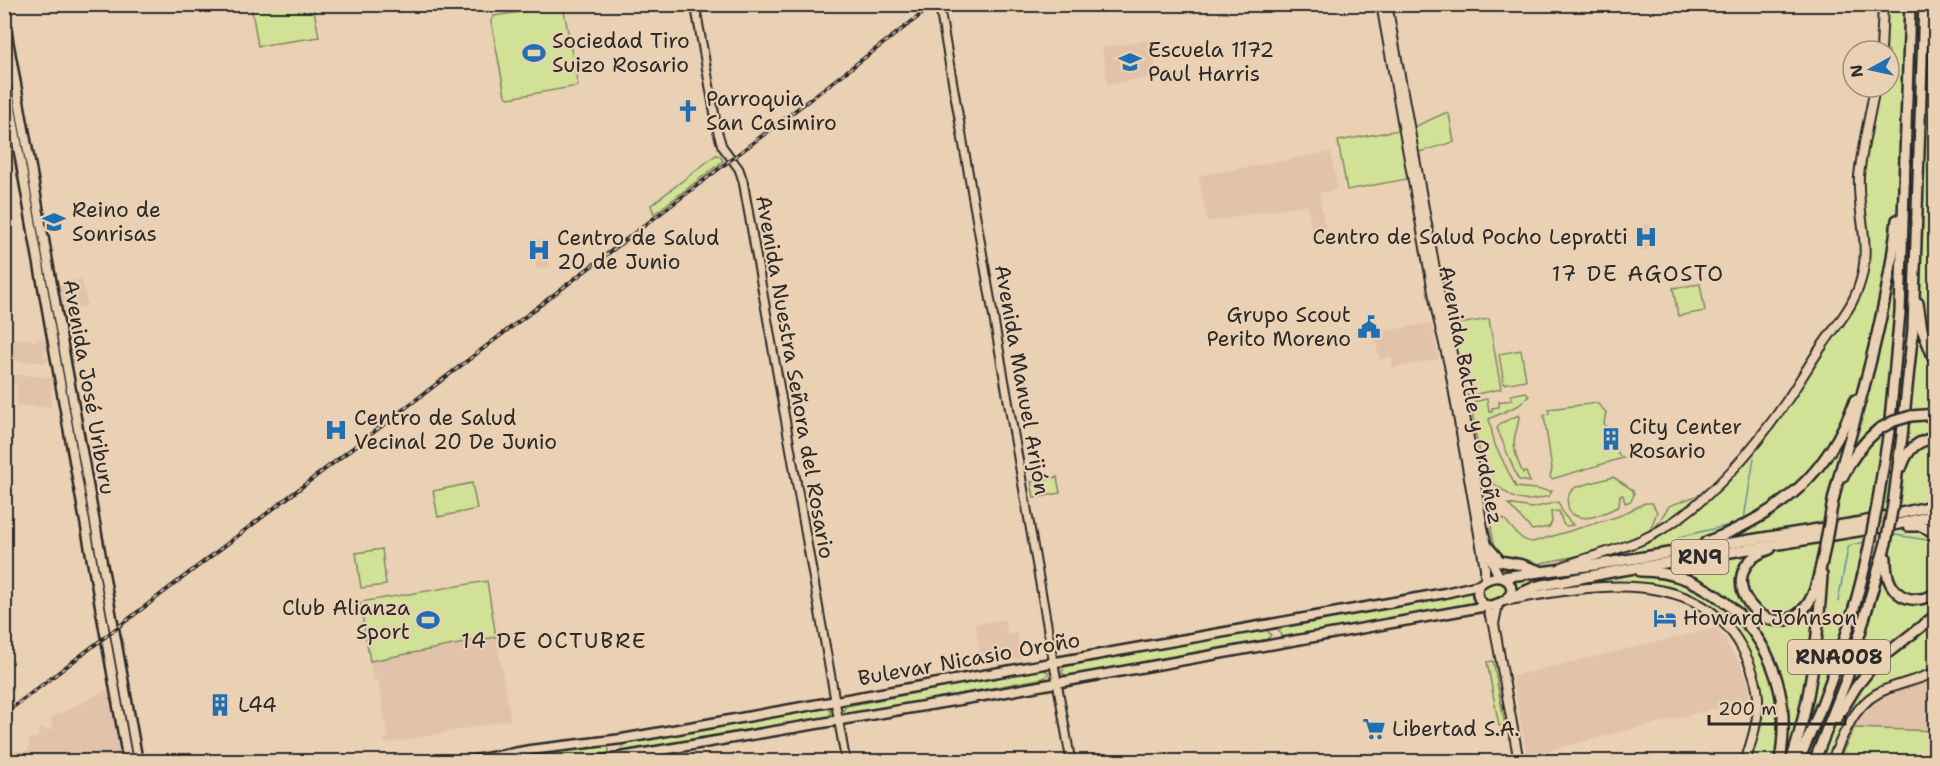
<svg xmlns="http://www.w3.org/2000/svg" width="1940" height="766" viewBox="0 0 1940 766" font-family="'Shantell Sans',sans-serif">
<rect width="100%" height="100%" fill="#ebd1b3"/>
<filter id="ink" filterUnits="userSpaceOnUse"><feTurbulence type="fractalNoise" baseFrequency=".0167" numOctaves="2"/><feDisplacementMap in="SourceGraphic" scale="12" xChannelSelector="R" yChannelSelector="G"/><feConvolveMatrix kernelMatrix="1 2 1 2 8 2 1 2 1" color-interpolation-filters="sRGB"/></filter>
<g filter="url(#ink)">
<g fill="#e2c3aa">
<polygon points="1151,39 1157,76 1108,85 1102,48"/>
<polygon points="1331,152 1337,185 1335,190 1319,193 1327,237 1313,239 1307,204 1207,222 1199,179 1202,175"/>
<polygon points="1651,224 1655,248 1641,251 1636,226"/>
<polygon points="544,238 550,267 537,269 530,241"/>
<polygon points="82,279 87,306 64,310 59,286 61,283"/>
<polygon points="1429,323 1432,325 1439,359 1393,368 1391,357 1379,359 1374,333"/>
<polygon points="42,337 43,340 47,340 48,348 45,348 44,356 48,357 47,363 6,360 7,338 32,339 33,342 36,342 36,338"/>
<polygon points="5,374 53,377 51,408 16,405 17,384 5,383"/>
<polygon points="1005,619 1008,635 1017,633 1022,658 986,664 981,660 975,624"/>
<polygon points="1716,628 1725,638 1727,637 1727,645 1738,660 1746,675 1749,686 1749,700 1530,755 1526,752 1512,676"/>
<polygon points="496,637 511,720 385,744 384,739 388,738 378,681 373,681 370,661"/>
<polygon points="1935,672 1935,761 1831,762 1849,724 1871,696"/>
<polygon points="108,689 121,761 5,761 5,751 28,751 30,737 37,738 39,728 52,730 51,718"/>
</g>
<g fill="#d1e195" stroke="#7e8660" stroke-width="1.5">
<polygon points="251,5 313,5 319,37 258,46"/>
<polygon points="563,5 578,86 509,98 505,95 491,21 494,16"/>
<polygon points="1883,5 1935,5 1935,672 1885,689 1862,705 1831,761 1745,761 1759,704 1747,659 1724,623 1677,594 1609,587 1487,605 1478,589 1479,585 1542,572 1619,549 1687,513 1744,456 1851,307 1863,269 1859,177 1875,87 1889,87 1889,51 1881,51"/>
<polygon points="1445,113 1449,114 1454,142 1416,153 1412,131 1414,127"/>
<polygon points="1404,129 1413,178 1347,190 1338,141"/>
<polygon points="716,155 720,156 723,161 654,214 651,205"/>
<polygon points="1700,284 1705,311 1678,316 1673,288"/>
<polygon points="1489,319 1501,389 1462,397 1445,326"/>
<polygon points="1521,350 1526,380 1504,384 1499,354"/>
<path d="M 1526,392 L 1529,396 L 1519,405 L 1489,419 L 1495,445 L 1516,487 L 1552,491 L 1549,496 C 1535,500 1519,504 1507,493 C 1499,488 1495,483 1486,480 L 1474,427 L 1472,402 L 1487,399 L 1489,411 L 1492,411 L 1492,408 L 1499,407 L 1499,402 L 1512,400 L 1511,395 Z"/>
<polygon points="1597,403 1606,412 1604,423 1619,455 1623,458 1552,479 1550,477 1552,469 1544,415 1549,414 1549,409"/>
<path d="M 1519,415 C 1519,423 1517,428 1515,435 C 1512,448 1517,461 1523,473 L 1526,472 L 1530,482 L 1519,480 L 1517,477 L 1497,428 L 1501,423 Z"/>
<polygon points="1057,477 1060,493 1034,498 1031,482"/>
<path d="M 1613,477 L 1633,490 L 1634,495 L 1631,501 L 1625,503 L 1623,495 L 1620,495 L 1619,506 C 1604,514 1582,525 1569,511 L 1567,499 L 1571,491 L 1576,487 Z"/>
<polygon points="472,483 477,509 438,517 433,491"/>
<polygon points="1704,493 1684,509 1656,529 1655,528 1669,506"/>
<polygon points="1558,502 1564,515 1573,525 1566,526 1563,524 1559,511 1551,512 1552,522 1549,527 1532,530 1508,504 1532,508"/>
<path d="M 1645,503 L 1652,503 L 1657,512 L 1649,533 L 1606,550 L 1537,564 L 1501,557 C 1494,547 1489,528 1492,517 L 1496,515 C 1511,519 1515,541 1533,542 L 1619,516 Z"/>
<polygon points="382,549 386,585 361,588 356,553"/>
<polygon points="487,581 496,637 370,661 360,602"/>
<polygon points="1473,591 1474,604 1286,638 1282,637 1279,632 1282,627 1285,626 1463,594"/>
<polygon points="1266,629 1271,635 1266,640 1067,676 1062,673 1064,667"/>
<polygon points="1493,661 1505,725 1499,726 1487,662"/>
<polygon points="1042,669 1048,672 1048,675 1044,678 849,715 844,712 844,709 847,706"/>
<polygon points="825,708 828,708 831,713 828,718 628,754 622,750 622,747 626,743"/>
<polygon points="1854,728 1935,731 1935,761 1838,761 1849,739 1848,736 1851,736"/>
<path d="M 605,745 L 609,748 L 609,753 C 576,766 525,761 490,762 L 531,754 Z"/>
</g>
<g fill="none" stroke-linecap="round" stroke-linejoin="round">
<g stroke="#63909d" stroke-width="1.5">
<polyline points="1933,46 1936,44"/>
<polyline points="1744,519 1754,458"/>
<polyline points="1890,536 1895,535 1934,541"/>
<polyline points="1679,537 1738,523"/>
<polyline points="1838,602 1848,548 1851,545 1865,542"/>
</g>
<g stroke="#2b2b2b" stroke-width="11">
<g id="tertiary">
<polyline points="695,4 718,133 722,146 739,169 743,181 846,762"/>
<polyline points="939,4 1071,762"/>
</g>
</g>
<g stroke="#2b2b2b" stroke-width="12">
<g id="secondary">
<polyline points="1381,4 1437,314 1449,365 1485,568 1485,580"/>
<path d="M 1387,4 L 1443,313 C 1453,357 1463,401 1470,445 C 1477,482 1481,546 1499,576"/>
<polyline points="1881,51 1883,4"/>
<polyline points="1936,281 1936,316"/>
<path d="M 1562,567 C 1594,554 1629,549 1659,531 C 1712,500 1754,449 1788,399 C 1800,381 1810,363 1822,346 C 1840,320 1857,303 1863,271 C 1869,240 1857,208 1859,176 C 1862,147 1870,116 1875,87"/>
<path d="M 1510,600 C 1587,586 1697,564 1742,648 C 1766,693 1760,715 1745,762"/>
<polyline points="1487,605 1491,620 1494,624 1519,762"/>
<polyline points="1494,624 1498,604"/>
<path d="M 1831,762 C 1844,734 1855,700 1887,689 C 1903,683 1920,679 1936,672"/>
</g>
</g>
<g stroke="#2b2b2b" stroke-width="13">
<g id="primary">
<polyline points="4,18 138,762"/>
<polyline points="4,69 128,762"/>
<polyline points="464,762 530,750 622,739 1445,593 1479,585"/>
<path d="M 591,762 L 989,695 L 1493,605 C 1529,596 1505,562 1479,585 C 1476,593 1477,600 1485,605"/>
</g>
</g>
<g stroke="#2b2b2b" stroke-width="14">
<g id="motorway">
<polyline points="1918,303 1922,329 1936,364"/>
<polyline points="1911,416 1936,414"/>
<path d="M 1902,466 C 1908,449 1917,440 1936,438"/>
<path d="M 1843,476 C 1852,457 1863,442 1879,429"/>
<polyline points="1893,505 1902,436 1913,329 1924,4"/>
<polyline points="1877,506 1889,431 1900,312 1910,4"/>
<path d="M 1830,518 C 1835,482 1848,448 1857,412 C 1875,349 1890,285 1897,220"/>
<polyline points="1908,526 1921,526 1936,533"/>
<path d="M 1706,542 C 1780,514 1828,475 1855,400"/>
<polyline points="1488,547 1500,561 1522,565 1540,571"/>
<path d="M 1770,549 C 1703,571 1770,655 1807,605 C 1817,591 1820,569 1824,552"/>
<path d="M 1886,558 C 1885,590 1904,609 1936,594"/>
<path d="M 1640,571 C 1707,571 1764,624 1779,688 C 1785,712 1784,737 1780,762"/>
<polyline points="1502,577 1594,565 1862,522 1936,505"/>
<polyline points="1509,598 1538,586 1617,571 1894,525 1936,515"/>
<polyline points="1837,718 1856,687 1876,662 1936,615"/>
<path d="M 1791,762 C 1811,701 1818,638 1822,575"/>
<path d="M 1798,762 C 1829,693 1853,622 1869,548"/>
<polyline points="1814,762 1847,678 1886,543"/>
</g>
</g>
<use href="#tertiary" stroke="#ebd1b3" stroke-width="7"/>
<use href="#secondary" stroke="#ebd1b3" stroke-width="8"/>
<use href="#primary" stroke="#ebd1b3" stroke-width="8"/>
<use href="#motorway" stroke="#ebd1b3" stroke-width="9"/>
<g stroke="#2b2b2b" stroke-width="4">
<polyline id="rail" points="4,714 935,4"/>
</g>
<use href="#rail" stroke="#ebd1b3" stroke-width="1.5" stroke-dasharray="4.5" stroke-linecap="butt"/>
<g stroke="#2b2b2b" stroke-width="14" stroke-linecap="butt">
<g id="motorway-bridge">
<polyline points="1879,429 1894,421 1911,416"/>
<polyline points="1886,543 1893,505"/>
<polyline points="1869,548 1877,506"/>
<polyline points="1824,552 1830,518"/>
</g>
</g>
<use href="#motorway-bridge" stroke="#ebd1b3" stroke-width="9"/>
</g>
</g>
<defs>
<g id="stadium-bare" transform="scale(1.8)"><path d="M0-5a6.5 5 0 1 0 0 10a6.5 5 0 1 0 0-10ZM-3.5-1.8h7v3.6h-7Z" fill="#1f6fb2" stroke="#ebd1b3" stroke-width="2.5" paint-order="stroke"/></g>
<g id="school-bare" transform="scale(1.8)"><path d="M0-5L7-2L0 1L-7-2ZM-4 1L0 2.5L4 1V4Q0 6-4 4Z" fill="#1f6fb2" stroke="#ebd1b3" stroke-width="2.5" paint-order="stroke"/></g>
<g id="church-bare" transform="scale(1.8)"><path d="M-1.2-6h2.4v3.5h3.3v2.4h-3.3V6h-2.4V-.1h-3.3v-2.4h3.3Z" fill="#1f6fb2" stroke="#ebd1b3" stroke-width="2.5" paint-order="stroke"/></g>
<g id="hospital-bare" transform="scale(1.8)"><path d="M-5-5h3v3.5h4V-5h3V5h-3V1.5h-4V5h-3Z" fill="#1f6fb2" stroke="#ebd1b3" stroke-width="2.5" paint-order="stroke"/></g>
<g id="civic-bare" transform="scale(1.8)"><path d="M-.6-6.5H3V-4.5H.6V-3L4-1V1h2V6H-6V1h2V-1L-.6-3ZM-1.2 2.5V6h2.4V2.5Z" fill="#1f6fb2" stroke="#ebd1b3" stroke-width="2.5" paint-order="stroke"/></g>
<g id="building-bare" transform="scale(1.8)"><path d="M-4-6H4V6H1V3H-1V6H-4ZM-2.5-4.3h1.7v1.8h-1.7ZM.8-4.3h1.7v1.8H.8ZM-2.5-1h1.7V.8h-1.7ZM.8-1h1.7V.8H.8Z" fill="#1f6fb2" stroke="#ebd1b3" stroke-width="2.5" paint-order="stroke"/></g>
<g id="hotel-bare" transform="scale(1.8)"><path d="M-6-4.5h1.5V1H6V5H4.5V3h-9V5H-6ZM-4 0a1.8 1.8 0 1 1 3.6 0ZM.5 0V-2.5h3Q6-2.5 6 0Z" fill="#1f6fb2" stroke="#ebd1b3" stroke-width="2.5" paint-order="stroke"/></g>
<g id="supermarket-bare" transform="scale(1.8)"><path d="M-6-5.5h2.5l.6 2H6L4.5 2H-2.5L-4.4-4H-6ZM-1.5 3.2a1.3 1.3 0 1 0 .1 0ZM3 3.2a1.3 1.3 0 1 0 .1 0Z" fill="#1f6fb2" stroke="#ebd1b3" stroke-width="2.5" paint-order="stroke"/></g>
</defs>
<g fill-rule="evenodd">
<use href="#stadium-bare" x="534" y="53"/>
<use href="#school-bare" x="1130" y="62"/>
<use href="#church-bare" x="688" y="111"/>
<use href="#school-bare" x="54" y="222"/>
<use href="#hospital-bare" x="1646" y="237"/>
<use href="#hospital-bare" x="539" y="250"/>
<use href="#civic-bare" x="1369" y="327"/>
<use href="#hospital-bare" x="336" y="430"/>
<use href="#building-bare" x="1611" y="439"/>
<use href="#hotel-bare" x="1665" y="618"/>
<use href="#stadium-bare" x="428" y="620"/>
<use href="#building-bare" x="220" y="705"/>
<use href="#supermarket-bare" x="1374" y="729"/>
</g>
<g text-anchor="middle" dominant-baseline="central" stroke-width="4.5" stroke-linejoin="round" paint-order="stroke">
<g fill="#ebd1b3" stroke="#655d54" stroke-width="1.5">
<rect x="1671.5" y="540" width="57" height="34" rx="4.5"/>
<rect x="1788" y="640" width="102" height="34" rx="4.5"/>
</g>
<g font-size="20" font-weight="bold" fill="#2b2b2b">
<text x="1700" y="557">RN9</text>
<text x="1839" y="657">RNA008</text>
</g>
<g font-size="21" fill="#2b2b2b" stroke="#ebd1b3" text-anchor="start">
<text x="552" y="41">Sociedad Tiro<tspan x="552" dy="24">Suizo Rosario</tspan></text>
<text x="1148" y="50">Escuela 1172<tspan x="1148" dy="24">Paul Harris</tspan></text>
<text x="706" y="99">Parroquia<tspan x="706" dy="24">San Casimiro</tspan></text>
<text x="72" y="210">Reino de<tspan x="72" dy="24">Sonrisas</tspan></text>
<text x="1628" y="237" text-anchor="end">Centro de Salud Pocho Lepratti</text>
<text x="557" y="238">Centro de Salud<tspan x="557" dy="24">20 de Junio</tspan></text>
<text x="1351" y="315" text-anchor="end">Grupo Scout<tspan x="1351" dy="24">Perito Moreno</tspan></text>
<text x="354" y="418">Centro de Salud<tspan x="354" dy="24">Vecinal 20 De Junio</tspan></text>
<text x="1629" y="427">City Center<tspan x="1629" dy="24">Rosario</tspan></text>
<text x="410" y="608" text-anchor="end">Club Alianza<tspan x="410" dy="24">Sport</tspan></text>
<text x="1683" y="618">Howard Johnson</text>
<text x="238" y="705">L44</text>
<text x="1392" y="729">Libertad S.A.</text>
</g>
<g font-size="21" fill="#2b2b2b" stroke="#ebd1b3">
<text transform="translate(795 377) rotate(80)">Avenida Nuestra Señora del Rosario</text>
<text transform="translate(1022 380) rotate(80)">Avenida Manuel Arijón</text>
<text transform="translate(89 387) rotate(80)">Avenida José Uriburu</text>
<text transform="translate(1471 395) rotate(79)">Avenida Battle y Ordoñez</text>
<text transform="translate(969 659) rotate(-10)">Bulevar Nicasio Oroño</text>
</g>
<g font-size="22" letter-spacing="1.5" fill="#2b2b2b" stroke="#ebd1b3">
<text x="1638" y="273">17 DE AGOSTO</text>
<text x="554" y="640">14 DE OCTUBRE</text>
</g>
</g>
<rect width="1940" height="766" fill="none" stroke="#ebd1b3" stroke-width="24"/>
<rect x="12" y="12" width="1916" height="742" fill="none" stroke="#2b2b2b" stroke-width="2" filter="url(#ink)"/>
<g transform="translate(1871 69) rotate(262)"><circle r="28" fill="#ebd1b3" stroke="#9e8f7d" stroke-width="1.5"/>
<path d="M0-4.5L10 22L0 15L-10 22Z" fill="#1f6fb2"/>
<text y="-9" font-size="16" font-weight="bold" text-anchor="middle" fill="#2b2b2b">N</text>
</g>
<path d="M1709 715v9h136v-9" fill="none" stroke="#2b2b2b" stroke-width="3"/>
<text x="1718" y="715" font-size="18" fill="#2b2b2b" stroke="#ebd1b3" stroke-width="4.5" paint-order="stroke">200 m</text>
</svg>
